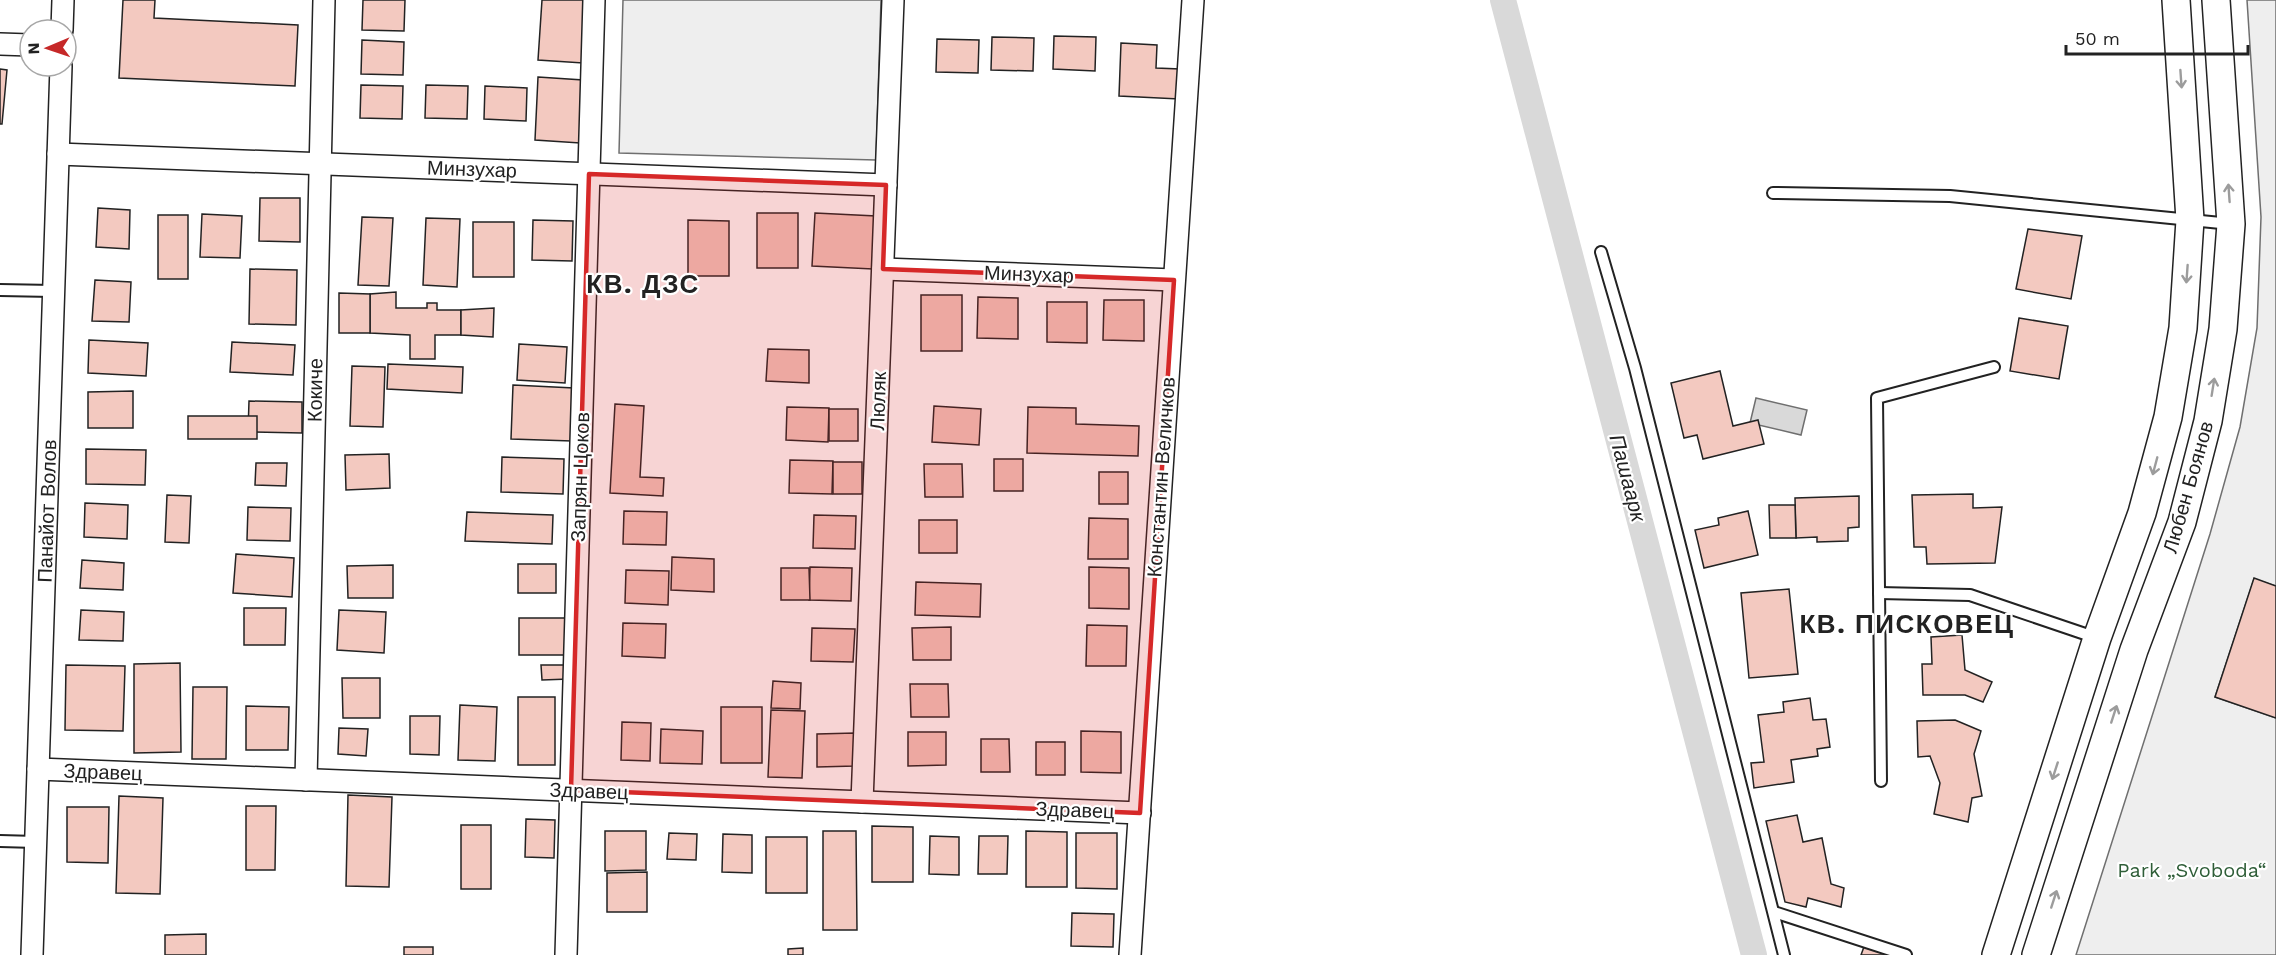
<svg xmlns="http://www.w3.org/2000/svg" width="2276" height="955" viewBox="0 0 2276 955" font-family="'Work Sans',sans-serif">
<rect width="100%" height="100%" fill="#fff"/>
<g fill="#eee" stroke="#6f6f6f" stroke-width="1.5">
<polygon points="623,0 881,0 876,160 619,153"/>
<polygon points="2247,0 2276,0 2276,586 2254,579 2215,697 2276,718 2276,955 2076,955 2210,534 2240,427 2257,328 2261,217"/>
</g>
<polygon fill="#d9d9d9" stroke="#6f6f6f" stroke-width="1.5" points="1756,398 1807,410 1801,435 1750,423"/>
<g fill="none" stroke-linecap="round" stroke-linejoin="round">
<polyline stroke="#d9d9d9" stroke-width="26" points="1503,0 1754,955"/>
</g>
<g fill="#f3c9c0" stroke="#222" stroke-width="1.5">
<polygon points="123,0 155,0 154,18 298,25 295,86 119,78"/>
<polygon points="363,0 405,0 404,31 362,30"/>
<polygon points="542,0 586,0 583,63 538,60"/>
<polygon points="1054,36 1096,37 1095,71 1053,69"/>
<polygon points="992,37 1034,38 1033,71 991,70"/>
<polygon points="937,39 979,40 978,73 936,72"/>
<polygon points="362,40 404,42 403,75 361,74"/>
<polygon points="1121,43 1157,45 1156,68 1180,69 1179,99 1119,96"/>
<polygon points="0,69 7,70 2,124 0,124"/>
<polygon points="538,77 583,80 580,143 535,140"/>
<polygon points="361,85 403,86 402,119 360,118"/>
<polygon points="426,85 468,86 467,119 425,118"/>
<polygon points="485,86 527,88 526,121 484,119"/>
<polygon points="260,198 300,198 300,242 259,241"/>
<polygon points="98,208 130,210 129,249 96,247"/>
<rect x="757" y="213" width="41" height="55"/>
<polygon points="815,213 876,216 873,269 812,266"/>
<polygon points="202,214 242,216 240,258 200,257"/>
<rect x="158" y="215" width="30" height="64"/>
<polygon points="362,217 393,218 389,286 358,285"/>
<polygon points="426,218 460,219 457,287 423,285"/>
<polygon points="533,220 573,221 572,261 532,260"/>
<polygon points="688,220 729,221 729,276 688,276"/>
<rect x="473" y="222" width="41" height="55"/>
<polygon points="2028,229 2082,236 2071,299 2016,289"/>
<polygon points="250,269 297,270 296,325 249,324"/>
<polygon points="95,280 131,282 129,322 92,321"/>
<polygon points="396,292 396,308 427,308 427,303 437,303 437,310 461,310 461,335 435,335 435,359 410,359 410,335 370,333 370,294"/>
<polygon points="339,293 370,294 370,333 339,333"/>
<rect x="921" y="295" width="41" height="56"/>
<polygon points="978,297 1018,298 1018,339 977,338"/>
<polygon points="1104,300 1144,300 1144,341 1103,340"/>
<polygon points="1047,302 1087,302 1087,343 1047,342"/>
<polygon points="494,308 493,337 461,335 461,310"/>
<polygon points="2019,318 2068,326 2059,379 2010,371"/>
<polygon points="89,340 148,343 146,376 88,373"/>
<polygon points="232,342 295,345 293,375 230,372"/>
<polygon points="519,344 567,347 565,383 517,380"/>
<polygon points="768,349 809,350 809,383 766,381"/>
<polygon points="388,364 463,367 462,393 387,389"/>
<polygon points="352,366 385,367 383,427 350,426"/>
<polygon points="1720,371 1733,426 1758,420 1764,444 1703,459 1697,435 1684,438 1671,383"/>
<polygon points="513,385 574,388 572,441 511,439"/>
<polygon points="133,391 133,428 88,428 88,392"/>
<polygon points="249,401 302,402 302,433 248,432"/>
<polygon points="615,404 644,406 640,477 664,478 663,496 610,493"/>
<polygon points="934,406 981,409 979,445 932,442"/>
<polygon points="787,407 829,408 828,442 786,440"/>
<polygon points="1028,407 1076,408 1076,424 1139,426 1138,456 1027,453"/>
<rect x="829" y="409" width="29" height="32"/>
<rect x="188" y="416" width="69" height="23"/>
<polygon points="86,449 146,450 145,485 86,484"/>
<polygon points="389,454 390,488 346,490 345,455"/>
<polygon points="502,457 564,459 563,494 501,492"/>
<rect x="994" y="459" width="29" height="32"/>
<polygon points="790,460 833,461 832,494 789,493"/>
<rect x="833" y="462" width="29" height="32"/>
<polygon points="256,463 287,463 286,486 255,485"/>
<polygon points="924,464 962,464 963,497 925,497"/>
<rect x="1099" y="472" width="29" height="32"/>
<polygon points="1973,494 1973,508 2002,507 1995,563 1927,564 1926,547 1914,547 1912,495"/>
<polygon points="167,495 191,496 189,543 165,542"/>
<polygon points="1859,496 1859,527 1848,528 1848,541 1817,542 1817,537 1796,538 1795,498"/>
<polygon points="85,503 128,505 127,539 84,537"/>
<polygon points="1769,505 1795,505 1796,538 1770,538"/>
<polygon points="248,507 291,508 290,541 247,540"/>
<polygon points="624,511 667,512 666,545 623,544"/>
<polygon points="1748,511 1758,555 1704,568 1695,530 1719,525 1718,518"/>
<polygon points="467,512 553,515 552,544 465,541"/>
<polygon points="814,515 856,516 855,549 813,548"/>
<polygon points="1089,518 1128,519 1128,559 1088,559"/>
<rect x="919" y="520" width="38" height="33"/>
<polygon points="236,554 294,558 292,597 233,593"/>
<polygon points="672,557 714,559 714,592 671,590"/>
<polygon points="82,560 124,563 123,590 80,588"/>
<rect x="518" y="564" width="38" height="29"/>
<polygon points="393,565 393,598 348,598 347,566"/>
<polygon points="810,567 852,568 851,601 809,600"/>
<polygon points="1089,567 1129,568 1129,609 1089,608"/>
<polygon points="781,568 809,568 810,600 781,600"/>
<polygon points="626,570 669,571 668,605 625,603"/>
<polygon points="2254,578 2276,586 2276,718 2215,697"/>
<polygon points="916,582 981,584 980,617 915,615"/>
<polygon points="1789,589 1798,674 1749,678 1741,593"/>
<polygon points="244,608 286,608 285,645 244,645"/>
<polygon points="81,610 124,612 123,641 79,640"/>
<polygon points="339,610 386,612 384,653 337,650"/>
<polygon points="519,618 566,618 567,655 519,655"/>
<polygon points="623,623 666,624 665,658 622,656"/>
<polygon points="1087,625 1127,626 1126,666 1086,666"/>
<polygon points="951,627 951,660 913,660 912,628"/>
<polygon points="812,628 855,629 853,662 811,661"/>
<polygon points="1962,635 1965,670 1992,682 1983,702 1965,695 1923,695 1922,664 1932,664 1931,637"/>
<polygon points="180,663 181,752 134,753 134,664"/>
<polygon points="66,665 125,666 123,731 65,730"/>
<polygon points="541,665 570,665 569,679 542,680"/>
<polygon points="342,678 380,678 380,718 343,718"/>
<polygon points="773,681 801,683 800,709 771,708"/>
<polygon points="910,684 948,684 949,717 911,717"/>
<polygon points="193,687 227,687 226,759 192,759"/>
<rect x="518" y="697" width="37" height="68"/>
<polygon points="1810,698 1813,720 1826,719 1830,747 1817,749 1818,756 1791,760 1794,782 1754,788 1751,763 1764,762 1758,715 1784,712 1783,702"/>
<polygon points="460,705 497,707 495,761 458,760"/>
<polygon points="246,706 289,707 288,750 246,750"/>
<rect x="721" y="707" width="41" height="56"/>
<polygon points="771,710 805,711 802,778 768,777"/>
<polygon points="410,716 440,716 439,755 410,754"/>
<polygon points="1955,720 1981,731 1974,754 1982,796 1972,798 1968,822 1934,814 1940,783 1930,756 1918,757 1917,721"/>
<polygon points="622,722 651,723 650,761 621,760"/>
<polygon points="339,728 368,729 366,756 338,754"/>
<polygon points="661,729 703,731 702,764 660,763"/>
<polygon points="1081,731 1121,732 1121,773 1081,772"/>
<polygon points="908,732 946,732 946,765 908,766"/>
<polygon points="855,733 855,766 817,767 817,734"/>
<polygon points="981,739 1009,739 1010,772 981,772"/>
<rect x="1036" y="742" width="29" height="33"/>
<polygon points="348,795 392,797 389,887 346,886"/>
<polygon points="119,796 163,798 160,894 116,893"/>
<polygon points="246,806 276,806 275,870 246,870"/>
<polygon points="67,807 109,807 108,863 67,862"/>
<polygon points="1797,815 1803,842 1822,838 1831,884 1844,888 1841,907 1808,898 1806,907 1785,902 1766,821"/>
<polygon points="526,819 555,820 554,858 525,857"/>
<rect x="461" y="825" width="30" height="64"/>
<polygon points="872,826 913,827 913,882 872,882"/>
<polygon points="605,831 646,831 646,870 605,871"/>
<polygon points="823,831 856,831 857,930 823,930"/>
<polygon points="1026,831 1067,832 1067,887 1026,887"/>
<polygon points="669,833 697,834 696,860 667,859"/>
<polygon points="1076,833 1117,833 1117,889 1076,888"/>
<polygon points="723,834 752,835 752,873 722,872"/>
<polygon points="930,836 959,837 959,875 929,874"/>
<polygon points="979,836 1008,836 1007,874 978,874"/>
<rect x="766" y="837" width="41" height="56"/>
<polygon points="647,872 647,912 607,912 607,873"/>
<polygon points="1072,913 1114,914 1113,947 1071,946"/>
<polygon points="206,934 206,955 165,955 165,935"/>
<polygon points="1865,944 1900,955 1861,955"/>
<rect x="404" y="947" width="29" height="8"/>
<polygon points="803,948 803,955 788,955 788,949"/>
</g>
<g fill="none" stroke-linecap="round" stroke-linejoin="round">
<g stroke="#222" stroke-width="14">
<g id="service">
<polyline points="1773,193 1950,196 2231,224"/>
<polyline points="1601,252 1635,368 1784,955"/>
<polyline points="0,290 53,291"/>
<polyline points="1879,593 1970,595 2097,638"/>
<polyline points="1881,781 1877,398 1994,367"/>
<polyline points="0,841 36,842"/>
<polyline points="1774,912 1906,955"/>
</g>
</g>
<g stroke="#222" stroke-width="24">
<g id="minor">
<polyline points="62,30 63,0"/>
<polyline points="0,44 30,45"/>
<polyline points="58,154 886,185"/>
<polyline points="883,269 1174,280"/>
<polyline points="38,769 1140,813"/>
<polyline points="306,780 324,0"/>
<polyline points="862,802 893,0"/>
<polyline points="32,955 61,66"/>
<polyline points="566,955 594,0"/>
<polyline points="1130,955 1193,0"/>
</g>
</g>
<g stroke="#222" stroke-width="30">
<g id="tertiary">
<polyline points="1996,955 2097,638 2142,513 2168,417 2183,328 2190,220 2176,0"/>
<polyline points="2036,955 2134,650 2182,522 2208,421 2223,329 2231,224 2216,0"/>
</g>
</g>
<use href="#service" stroke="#fff" stroke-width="10"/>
<use href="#minor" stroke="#fff" stroke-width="21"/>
<use href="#tertiary" stroke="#fff" stroke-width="27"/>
</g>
<defs><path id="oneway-shaft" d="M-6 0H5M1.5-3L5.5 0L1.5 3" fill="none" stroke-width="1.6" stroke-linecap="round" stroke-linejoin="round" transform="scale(1.5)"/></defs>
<g stroke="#9c9c9c">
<use href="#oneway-shaft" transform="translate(2181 79) rotate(86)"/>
<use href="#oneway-shaft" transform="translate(2229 193) rotate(-94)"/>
<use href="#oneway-shaft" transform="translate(2187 274) rotate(94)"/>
<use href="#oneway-shaft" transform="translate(2213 387) rotate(-81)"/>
<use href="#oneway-shaft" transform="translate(2155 466) rotate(105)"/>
<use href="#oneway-shaft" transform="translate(2114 714) rotate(-72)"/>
<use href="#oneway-shaft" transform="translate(2055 771) rotate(108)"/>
<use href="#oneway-shaft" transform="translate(2054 899) rotate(-72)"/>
</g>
<path fill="#d62828" fill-opacity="0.2" stroke="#d62828" stroke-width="4.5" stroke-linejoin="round" d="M 589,174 L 886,185 L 883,269 L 1174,280 L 1140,813 L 571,790 Z"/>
<g text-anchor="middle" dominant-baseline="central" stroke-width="4.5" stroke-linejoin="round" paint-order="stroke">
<g font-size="20" fill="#222" stroke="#fff">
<text transform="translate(472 169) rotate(2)">Минзухар</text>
<text transform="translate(1029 274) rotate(2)">Минзухар</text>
<text transform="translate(315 390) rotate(-89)">Кокиче</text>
<text transform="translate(878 401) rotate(-88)">Люляк</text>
<text transform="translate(580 477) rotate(-88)">Запрян Цоков</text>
<text transform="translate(1161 477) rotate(-86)">Константин Величков</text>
<text transform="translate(2188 487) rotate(-74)">Любен Боянов</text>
<text transform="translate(47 511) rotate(-88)">Панайот Волов</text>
<text transform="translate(103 772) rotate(2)">Здравец</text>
<text transform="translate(589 791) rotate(2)">Здравец</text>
<text transform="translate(1075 810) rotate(2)">Здравец</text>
</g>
<g font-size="20" fill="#2f5e38" stroke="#fff">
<text x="2192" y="870">Park „Svoboda“</text>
</g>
<g font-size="21" font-style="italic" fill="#222" stroke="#fff">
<text transform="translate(1628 478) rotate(75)">Пашаарк</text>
</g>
<g font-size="26" font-weight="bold" letter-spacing="1.5" fill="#222" stroke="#fff">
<text x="643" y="284">КВ. ДЗС</text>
<text x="1907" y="624">КВ. ПИСКОВЕЦ</text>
</g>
</g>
<g transform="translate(48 48) rotate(268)"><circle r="28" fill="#ffffff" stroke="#a7a7a7" stroke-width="1.5"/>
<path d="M0-4.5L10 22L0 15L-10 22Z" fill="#c62828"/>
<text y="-9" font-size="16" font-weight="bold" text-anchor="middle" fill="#222222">N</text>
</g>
<path d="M2066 45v9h182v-9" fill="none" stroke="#222222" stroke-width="3"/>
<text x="2075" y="45" font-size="18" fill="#222222" stroke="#ffffff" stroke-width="4.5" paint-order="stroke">50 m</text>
</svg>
